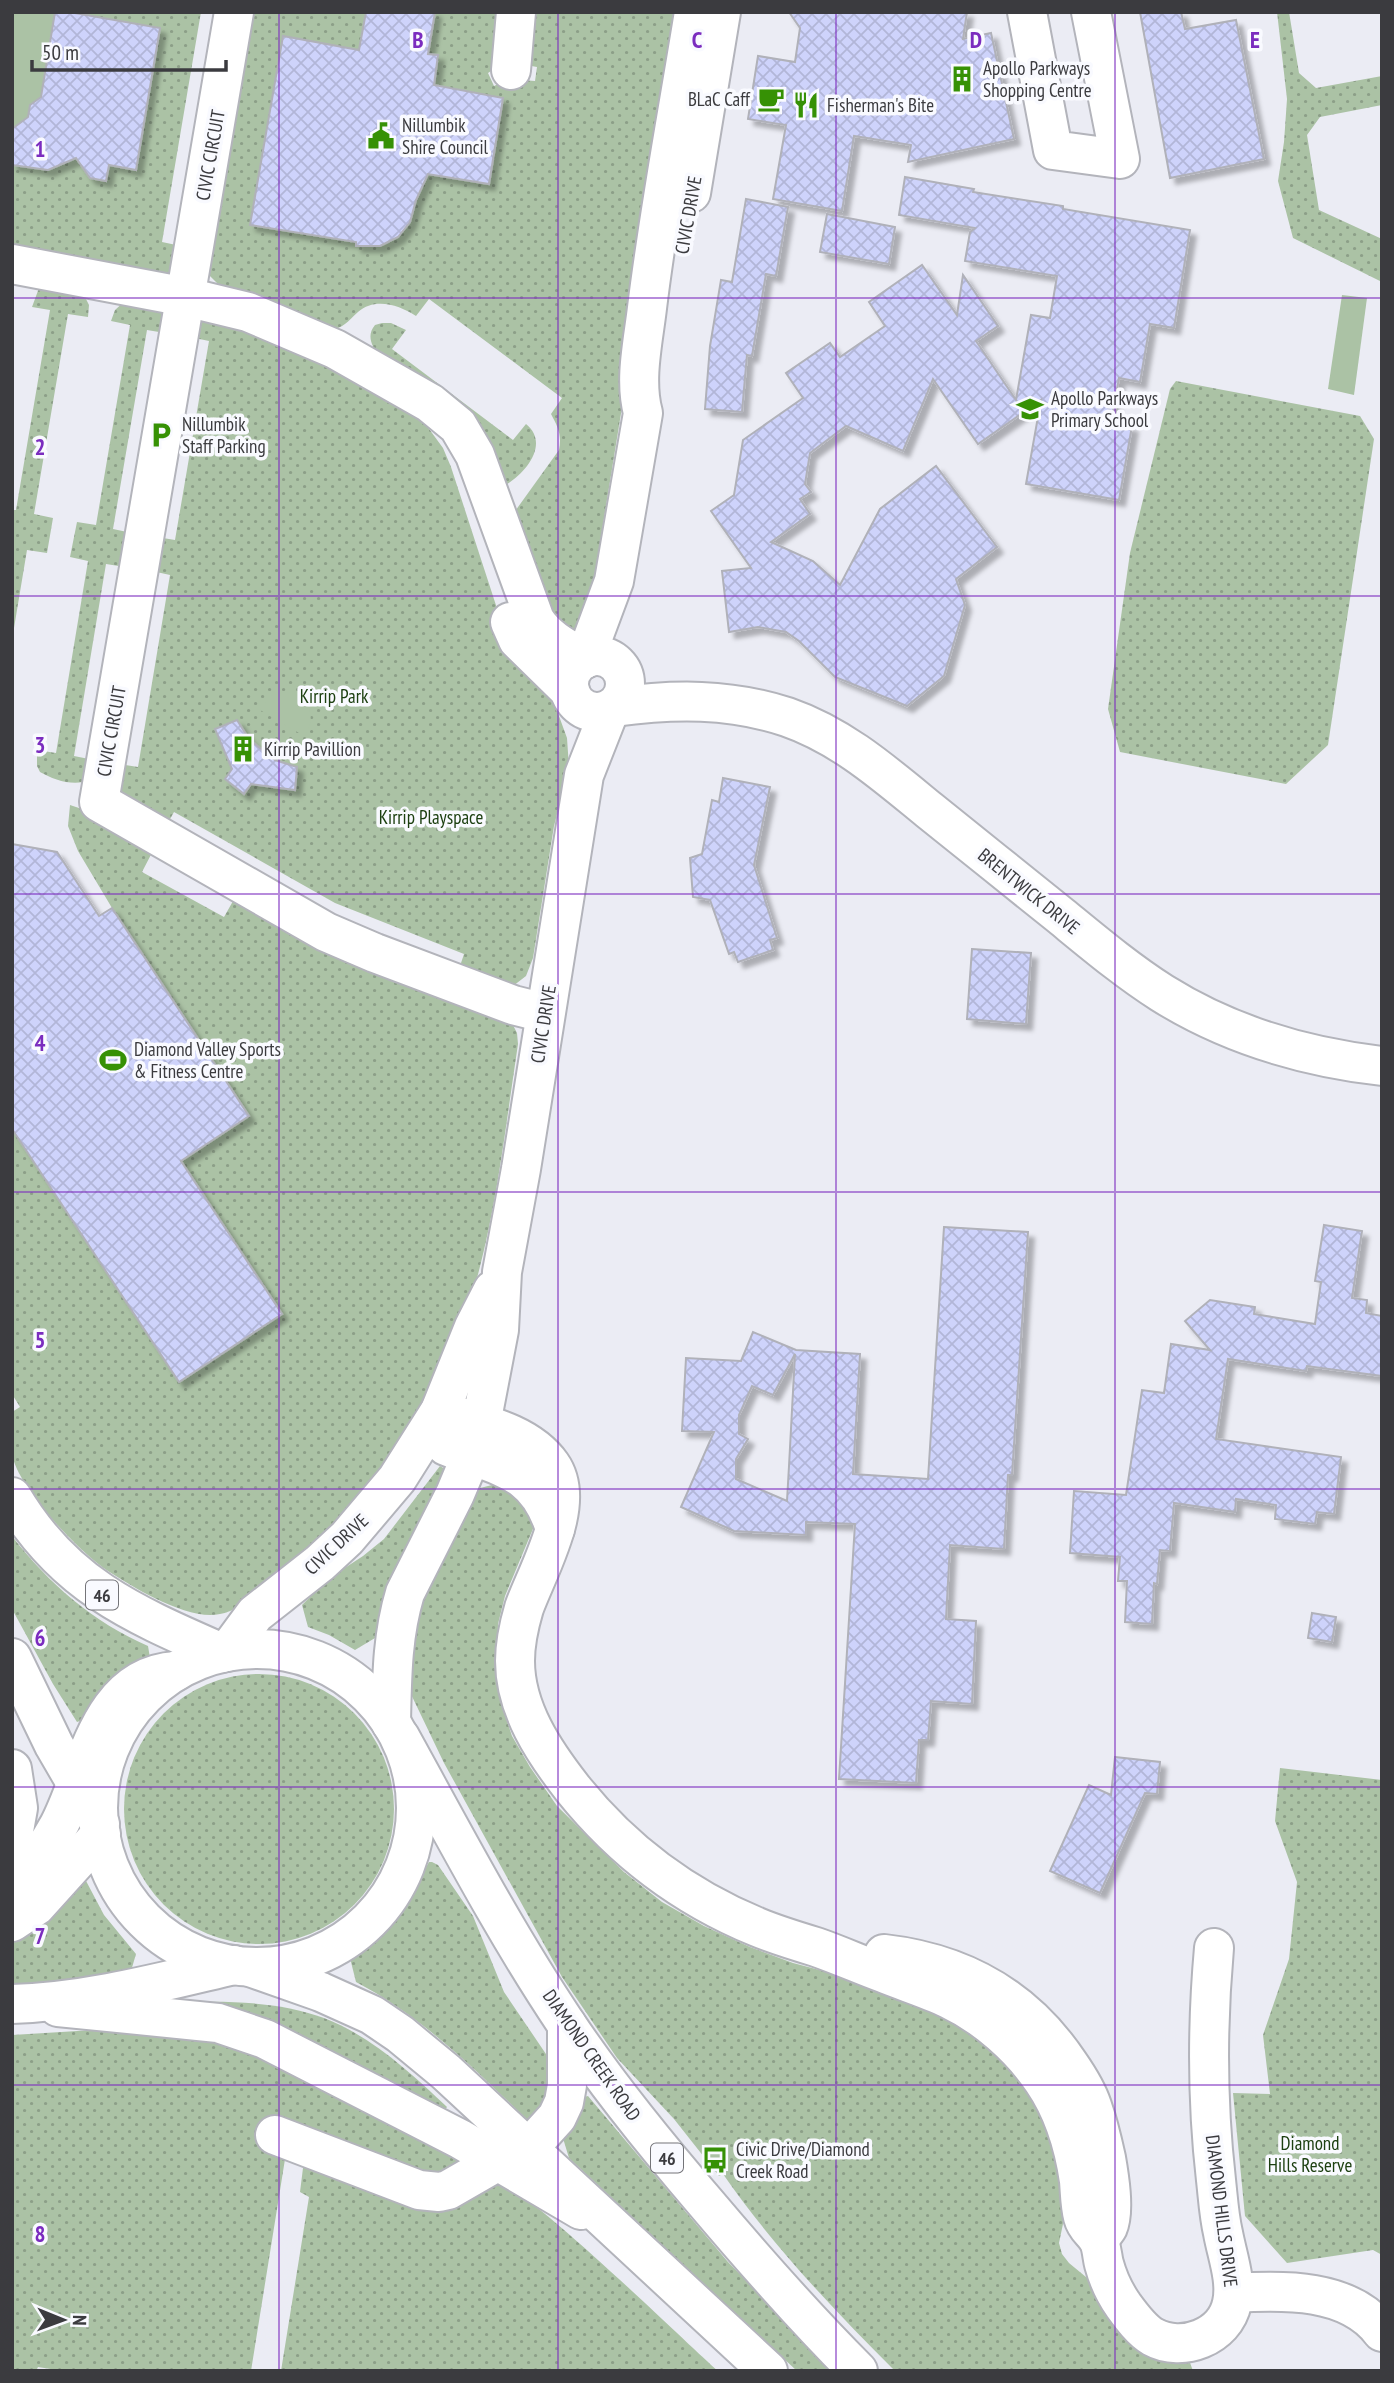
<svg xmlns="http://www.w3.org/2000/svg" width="1394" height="2383" viewBox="0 0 1394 2383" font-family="'PT Sans Narrow',sans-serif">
<defs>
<pattern id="grass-dots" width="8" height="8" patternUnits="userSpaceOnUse" patternTransform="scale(1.75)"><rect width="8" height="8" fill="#abc2a5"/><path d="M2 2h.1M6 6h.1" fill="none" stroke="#8c9f88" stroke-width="1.8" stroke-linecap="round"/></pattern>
<pattern id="building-cross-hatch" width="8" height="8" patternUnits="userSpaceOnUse" patternTransform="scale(1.75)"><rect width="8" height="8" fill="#ced3fb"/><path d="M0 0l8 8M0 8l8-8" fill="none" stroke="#b2b6d8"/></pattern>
<filter id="shadow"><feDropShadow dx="6" dy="6" stdDeviation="2" flood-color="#0004"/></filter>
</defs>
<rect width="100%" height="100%" fill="#ebecf4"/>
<g fill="url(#grass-dots)">
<polygon points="12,12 201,12 162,242 181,246 170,276 12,250"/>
<path d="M 247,12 L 506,12 L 497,67 L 488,73 L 494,86 L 509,79 L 535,81 L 537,67 L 526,65 L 528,12 L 686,12 L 590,605 L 578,629 L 570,631 L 560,629 L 513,514 L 559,450 C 562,435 558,427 551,414 L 562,398 L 429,299 L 416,316 C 399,305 375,297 358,312 C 348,321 343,329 329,330 L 222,288 L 209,275 L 206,265 Z"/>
<polygon points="1277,12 1289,12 1299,73 1316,88 1382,76 1382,105 1320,117 1307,135 1319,210 1382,239 1382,282 1293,238 1278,181 1284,142 1287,99"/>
<polygon points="39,288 85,297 89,305 88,317 68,314 34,514 53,518 47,553 27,550 12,640 12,510 16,510 50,310 32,307"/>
<path d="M 126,300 L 166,310 L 165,333 L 147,330 L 113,529 L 132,533 L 125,567 L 106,564 L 74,756 L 94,760 L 83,782 C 69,785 52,779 40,772 L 37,766 L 37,750 L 56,753 L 88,561 L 70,557 L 77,522 L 96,525 L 130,325 L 111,321 L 115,310 Z"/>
<polygon points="206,318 322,358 424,422 443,448 451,467 506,636 551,694 567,738 569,767 554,826 533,958 526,976 513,986 458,972 464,954 335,903 174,812 165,828 121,794 117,776 119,764 138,767 170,575 152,571 157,537 175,540 209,341 190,337 200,320"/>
<path d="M 382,323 L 391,323 L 406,330 L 392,349 L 513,440 L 526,424 C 551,444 524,476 502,487 L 379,356 C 372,346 366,336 375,325 Z"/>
<polygon points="1176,381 1360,416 1374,439 1328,745 1286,784 1120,752 1108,709 1130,553 1170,389"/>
<path d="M 70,805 L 97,814 L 156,845 L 142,872 L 224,917 L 237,894 L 512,1023 L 517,1033 L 518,1044 C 505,1129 496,1217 471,1299 C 448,1373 391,1470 337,1525 C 321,1541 302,1555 285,1570 C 266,1586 245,1609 220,1614 C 188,1621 134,1588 108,1571 C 80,1553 17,1487 12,1454 C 10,1440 12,1425 12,1412 L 20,1407 L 12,1394 L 12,1129 L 181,1161 L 249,1115 L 112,908 L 78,851 L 68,826 Z"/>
<polygon points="440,1466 448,1471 383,1603 375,1638 355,1650 329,1635 308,1627 302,1605 328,1579 363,1556 384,1539"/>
<path d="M 492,1485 L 514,1488 L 535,1524 L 505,1596 L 498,1624 L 497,1678 L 503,1709 L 512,1736 L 530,1767 L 557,1806 L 624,1872 L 662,1902 L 704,1926 L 750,1947 L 793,1963 L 922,1997 L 1017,2066 L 1061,2150 L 1064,2219 L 1059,2243 L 1062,2254 L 1069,2263 L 1092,2282 L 1188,2357 L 1193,2371 L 895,2371 C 833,2309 773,2246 723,2174 L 719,2176 L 674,2119 L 617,2058 L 562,1977 L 444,1763 L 408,1688 L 412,1624 L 470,1496 L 480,1488 Z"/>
<path d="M 12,1536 C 49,1584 93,1622 148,1646 L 151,1664 L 95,1716 L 77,1722 L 53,1684 L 12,1609 Z"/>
<circle cx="259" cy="1809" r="135"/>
<polygon points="1280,1768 1382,1780 1382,2255 1373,2250 1287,2263 1245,2216 1233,2093 1270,2094 1263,2035 1289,1959 1297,1882 1275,1821"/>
<path d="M 429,1862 L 432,1862 L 438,1865 L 473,1916 L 504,1992 L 548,2057 L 553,2088 L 534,2126 C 478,2073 425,2018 356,1982 L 350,1958 L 369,1946 L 402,1910 Z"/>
<polygon points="85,1879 104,1915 136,1954 131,1971 112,1976 12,1987 12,1939"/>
<path d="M 195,2002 C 237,2001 284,2003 324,2018 C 371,2036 411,2073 447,2107 L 439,2118 Z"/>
<polygon points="143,2027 216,2032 461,2157 455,2166 437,2176 286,2153 251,2371 63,2371 38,2367 36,2371 12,2371 12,2035"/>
<polygon points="588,2096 728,2262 835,2371 797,2371 569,2158 562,2135 577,2099"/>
<path d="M 304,2160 L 463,2203 C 474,2198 488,2184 501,2185 C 527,2187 686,2343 718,2371 L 281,2371 L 309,2197 L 300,2192 Z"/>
</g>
<g fill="#abc2a5">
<polygon points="12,12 55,12 41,97 30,105 28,117 12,129"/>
<polygon points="1342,295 1367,298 1354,395 1328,389"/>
<path d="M 286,692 C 309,695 318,717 304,736 L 260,710 L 270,696 Z"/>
</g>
<g fill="url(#building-cross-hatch)" stroke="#b0b1b9" stroke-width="2" fill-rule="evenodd" filter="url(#shadow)">
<polygon points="55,12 69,12 160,28 136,170 109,165 106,181 90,178 76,158 48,170 12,165 12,129 28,117 30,105 41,97"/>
<polygon points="366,12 435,12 428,54 438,55 434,85 503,98 489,184 428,174 416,200 410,222 398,237 380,246 356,246 356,242 250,225 283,36 359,50"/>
<polygon points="789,12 967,12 963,39 991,33 1014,139 908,162 911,145 854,136 842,211 773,199 786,125 748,119 758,56 795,62 800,28"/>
<polygon points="1140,12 1181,12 1185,29 1236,20 1264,159 1170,178"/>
<polygon points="905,177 974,189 973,192 1063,206 1063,209 1190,230 1174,328 1150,324 1140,382 1119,378 1111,423 1132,426 1119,500 1026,484 1041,400 978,444 933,379 903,451 846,426 810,453 805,484 811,492 800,499 810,514 771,542 813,561 840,585 880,509 936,466 997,547 956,579 965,605 944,676 907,706 835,677 799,641 786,632 758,627 729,632 722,571 751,568 711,511 734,495 743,440 803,398 786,373 830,343 840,357 885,326 869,302 922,265 957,315 963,275 998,326 976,341 1016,400 1031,315 1050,318 1057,276 965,261 970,232 975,228 899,215"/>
<polygon points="746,199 788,207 776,276 766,274 752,356 747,355 742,412 705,409 710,346 721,280 732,282"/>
<polygon points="827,214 895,227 889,264 820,252"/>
<polygon points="237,720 249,739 275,760 297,767 295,790 251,784 244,794 225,779 232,769 215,729"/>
<polygon points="723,778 770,787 754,865 777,938 770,940 773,950 738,962 734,952 729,954 710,900 693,897 690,858 702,854 712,800 719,802"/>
<polygon points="12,844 57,852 99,916 112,908 249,1116 181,1161 282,1314 179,1382 12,1129"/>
<polygon points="972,949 1031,953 1026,1024 967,1019"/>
<polygon points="1324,1225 1362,1231 1352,1298 1367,1300 1366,1313 1382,1316 1382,1376 1307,1366 1306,1371 1228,1359 1216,1439 1341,1457 1334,1514 1317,1512 1315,1524 1275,1519 1276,1505 1236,1499 1235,1512 1174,1503 1170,1551 1160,1550 1157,1584 1154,1583 1152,1624 1125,1622 1127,1581 1118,1581 1120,1557 1070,1553 1074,1491 1126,1495 1142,1390 1164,1393 1171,1344 1210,1350 1185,1321 1210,1300 1255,1307 1254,1314 1315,1324 1321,1282 1315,1281"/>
<path d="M 944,1227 L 1028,1232 L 1012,1475 L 1008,1475 L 1004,1549 L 950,1545 L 946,1619 L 976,1621 L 972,1704 L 931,1701 L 928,1740 L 919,1740 L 916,1783 L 839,1779 L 855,1524 L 806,1522 L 806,1535 L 734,1531 L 681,1507 L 714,1432 L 682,1431 L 686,1358 L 741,1361 L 753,1332 L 796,1350 L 860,1354 L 853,1474 L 928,1479 ZM 795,1354 L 789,1466 L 787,1501 L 736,1479 L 736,1459 L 748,1439 L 739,1434 L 739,1415 L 752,1386 L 773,1395 Z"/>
<polygon points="1312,1613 1336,1617 1332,1642 1308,1638"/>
<polygon points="1115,1757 1160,1762 1157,1794 1145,1793 1100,1893 1050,1871 1089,1785 1111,1795"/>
</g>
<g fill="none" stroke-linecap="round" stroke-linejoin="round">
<g stroke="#b3b4bb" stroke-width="42">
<g id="minor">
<polyline points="234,12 99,802 326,932 375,953 513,1005 545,1013"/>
<polyline points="1027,12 1053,150 1120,159 1091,12"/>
<polyline points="511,70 516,12"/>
<polyline points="691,193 721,12"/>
<path d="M 12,264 L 186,297 L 248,312 L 335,349 L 430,403 L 458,426 L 475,455 L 535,620 C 547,639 566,648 585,659"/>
<polyline points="510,622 518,640 570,691"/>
<circle cx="597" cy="684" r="28"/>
<path d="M 585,659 L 614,581 L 643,413 C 634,380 643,342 647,308 C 659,209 678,111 694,12"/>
<path d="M 614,707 C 674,699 729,698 787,717 C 842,736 885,774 929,810 C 973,845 1017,881 1061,916 C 1094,943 1126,970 1162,993 C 1229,1035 1304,1057 1382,1066"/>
<path d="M 440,1411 C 477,1423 527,1431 551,1465 C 578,1503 538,1569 524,1608 C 519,1625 515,1643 515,1661 C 515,1709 544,1752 573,1789 C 622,1850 684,1897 757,1927 C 776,1935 796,1941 816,1947 C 839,1955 861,1965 883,1973 C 905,1982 928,1989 949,1999 C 985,2016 1021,2048 1043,2081 C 1063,2110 1074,2147 1079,2181 C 1080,2193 1080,2206 1083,2217 C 1086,2228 1092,2230 1097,2238 C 1102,2245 1102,2257 1104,2264 C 1108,2279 1114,2292 1123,2305 C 1131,2316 1141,2330 1153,2337 C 1182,2353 1225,2337 1232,2303 C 1237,2281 1227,2255 1223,2233 C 1219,2216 1218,2198 1216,2180 C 1207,2102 1207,2026 1214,1948"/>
<path d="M 446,1446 C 500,1468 536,1468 555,1529"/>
<polyline points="227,1652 255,1614 320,1563 347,1538 397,1479 440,1411 474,1327 493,1290"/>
<path d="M 391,1723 C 392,1678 392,1636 405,1593 L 455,1494 L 471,1456 L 481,1424 L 499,1330 L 502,1272 L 521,1169 L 584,775 L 610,709"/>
<path d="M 12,1884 C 31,1867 47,1848 59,1825 C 88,1770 97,1676 176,1671"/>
<path d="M 884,1954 C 963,1963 1025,1998 1069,2064 C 1078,2077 1087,2091 1092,2106 C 1098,2123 1102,2140 1106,2158 C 1109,2175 1115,2211 1108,2227 C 1106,2231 1101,2236 1098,2239"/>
<polyline points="58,2007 218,2023 265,2039 460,2139 581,2210"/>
<polyline points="275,2135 419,2190 439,2192 448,2190 537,2139 557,2117 564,2102 567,2085 567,2025"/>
<path d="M 1234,2293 C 1283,2290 1349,2288 1382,2332"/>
</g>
</g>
<g stroke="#b3b4bb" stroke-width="42">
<g id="major">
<path d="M 400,1737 C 453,1833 504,1931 565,2022 C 607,2085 655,2144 705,2202 C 754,2260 804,2317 858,2371"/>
<polyline points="12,1769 18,1808 12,1842"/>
<polyline points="12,1922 36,1906 101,1834"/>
<polyline points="250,1967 321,1992 372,2015 400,2034 446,2072 768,2371"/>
<path d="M 12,2004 C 87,2002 161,1982 234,1965"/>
</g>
</g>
<g stroke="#b3b4bb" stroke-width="42">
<g id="highway">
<path d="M 12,1497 C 64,1585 133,1614 222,1653"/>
<circle cx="257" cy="1808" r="159"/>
<polyline points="12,1658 54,1745 100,1824"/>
</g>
</g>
<use href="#minor" stroke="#fff" stroke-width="38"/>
<use href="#major" stroke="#fff" stroke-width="38"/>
<use href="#highway" stroke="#fff" stroke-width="38"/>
</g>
<path fill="none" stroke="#7b2cbf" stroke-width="2" stroke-opacity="0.55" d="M 279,12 L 279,2371M 558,12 L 558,2371M 836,12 L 836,2371M 1115,12 L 1115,2371M 12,298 L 1382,298M 12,596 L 1382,596M 12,894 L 1382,894M 12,1192 L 1382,1192M 12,1489 L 1382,1489M 12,1787 L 1382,1787M 12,2085 L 1382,2085"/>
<defs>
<g id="building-bare" transform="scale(2.1)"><path d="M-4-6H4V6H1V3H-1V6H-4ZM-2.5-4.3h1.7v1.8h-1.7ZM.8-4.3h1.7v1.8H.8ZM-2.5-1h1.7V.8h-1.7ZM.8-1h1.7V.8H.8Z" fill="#369105" stroke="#f9faff" stroke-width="2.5" paint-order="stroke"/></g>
<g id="cafe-bare" transform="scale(2.1)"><path d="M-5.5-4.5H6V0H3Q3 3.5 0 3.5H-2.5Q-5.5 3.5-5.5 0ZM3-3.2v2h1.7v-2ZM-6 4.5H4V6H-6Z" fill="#369105" stroke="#f9faff" stroke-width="2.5" paint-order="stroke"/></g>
<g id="restaurant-bare" transform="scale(2.1)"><path d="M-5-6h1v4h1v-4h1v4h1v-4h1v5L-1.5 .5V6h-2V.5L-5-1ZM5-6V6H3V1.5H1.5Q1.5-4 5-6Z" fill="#369105" stroke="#f9faff" stroke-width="2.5" paint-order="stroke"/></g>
<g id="civic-bare" transform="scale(2.1)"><path d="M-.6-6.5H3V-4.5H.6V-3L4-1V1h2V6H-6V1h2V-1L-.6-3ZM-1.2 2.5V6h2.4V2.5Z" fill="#369105" stroke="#f9faff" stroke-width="2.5" paint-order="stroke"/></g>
<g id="school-bare" transform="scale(2.1)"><path d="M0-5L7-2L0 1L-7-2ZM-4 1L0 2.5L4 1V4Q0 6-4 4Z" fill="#369105" stroke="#f9faff" stroke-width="2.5" paint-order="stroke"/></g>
<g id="parking-bare" transform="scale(2.1)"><path d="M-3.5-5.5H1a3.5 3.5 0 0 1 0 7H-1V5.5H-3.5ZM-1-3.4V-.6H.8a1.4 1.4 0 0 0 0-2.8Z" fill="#369105" stroke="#f9faff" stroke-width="2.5" paint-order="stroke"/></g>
<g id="stadium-bare" transform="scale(2.1)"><path d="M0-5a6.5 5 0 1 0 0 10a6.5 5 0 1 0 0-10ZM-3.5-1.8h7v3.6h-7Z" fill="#369105" stroke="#f9faff" stroke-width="2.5" paint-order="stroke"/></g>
<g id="bus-bare" transform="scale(2.1)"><path d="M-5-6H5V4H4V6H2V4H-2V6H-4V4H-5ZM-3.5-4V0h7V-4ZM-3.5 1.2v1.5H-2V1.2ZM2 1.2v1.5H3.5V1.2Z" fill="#369105" stroke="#f9faff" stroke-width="2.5" paint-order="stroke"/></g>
</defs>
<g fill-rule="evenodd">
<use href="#building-bare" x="962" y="79"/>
<use href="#cafe-bare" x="771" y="99"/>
<use href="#restaurant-bare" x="806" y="105"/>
<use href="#civic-bare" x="381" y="136"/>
<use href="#school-bare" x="1030" y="409"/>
<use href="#parking-bare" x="161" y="435"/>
<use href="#building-bare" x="243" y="749"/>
<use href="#stadium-bare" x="113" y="1060"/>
<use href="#bus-bare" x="715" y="2160"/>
</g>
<g text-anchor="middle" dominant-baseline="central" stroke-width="7" stroke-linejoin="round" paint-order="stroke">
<g fill="#f9faff" stroke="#747479" stroke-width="2">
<rect x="86" y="1580.5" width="32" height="29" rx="5"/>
<rect x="651" y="2143.5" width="32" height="29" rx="5"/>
</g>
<g font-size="18" font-weight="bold" fill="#3b3b3f">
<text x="102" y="1595">46</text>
<text x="667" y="2158">46</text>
</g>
<g font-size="19" fill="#3b3b3f" stroke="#f9faff" text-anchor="start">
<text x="983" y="68">Apollo Parkways<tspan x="983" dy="22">Shopping Centre</tspan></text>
<text x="750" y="99" text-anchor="end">BLaC Caff</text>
<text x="827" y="105">Fisherman's Bite</text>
<text x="402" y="125">Nillumbik<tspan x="402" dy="22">Shire Council</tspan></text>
<text x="1051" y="398">Apollo Parkways<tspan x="1051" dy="22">Primary School</tspan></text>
<text x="182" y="424">Nillumbik<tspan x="182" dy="22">Staff Parking</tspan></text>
<text x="264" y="749">Kirrip Pavillion</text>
<text x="134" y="1049">Diamond Valley Sports<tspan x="134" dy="22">&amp; Fitness Centre</tspan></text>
<text x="736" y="2149">Civic Drive/Diamond<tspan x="736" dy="22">Creek Road</tspan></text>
</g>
<g font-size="19" fill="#3b3b3f" stroke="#f9faff">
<text transform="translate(210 155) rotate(-80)">CIVIC CIRCUIT</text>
<text transform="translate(688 215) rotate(-80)">CIVIC DRIVE</text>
<text transform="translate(111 731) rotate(-80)">CIVIC CIRCUIT</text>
<text transform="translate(1029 891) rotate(39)">BRENTWICK DRIVE</text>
<text transform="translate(543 1024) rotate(-81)">CIVIC DRIVE</text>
<text transform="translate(336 1544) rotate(-43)">CIVIC DRIVE</text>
<text transform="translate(592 2055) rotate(55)">DIAMOND CREEK ROAD</text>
<text transform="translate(1222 2211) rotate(83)">DIAMOND HILLS DRIVE</text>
</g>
<g font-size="19" fill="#1d4011" stroke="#f9faff">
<text x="334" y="696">Kirrip Park</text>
<text x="431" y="817">Kirrip Playspace</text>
<text x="1310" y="2143">Diamond<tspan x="1310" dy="22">Hills Reserve</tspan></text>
</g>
</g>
<g font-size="23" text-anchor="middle" font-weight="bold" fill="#7b2cbf" stroke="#f9faff" stroke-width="7" stroke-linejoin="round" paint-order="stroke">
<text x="418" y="48">B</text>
<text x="697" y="48">C</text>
<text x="976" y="48">D</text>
<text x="1255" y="48">E</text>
<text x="40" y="157">1</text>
<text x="40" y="455">2</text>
<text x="40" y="753">3</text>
<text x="40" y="1051">4</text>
<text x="40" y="1348">5</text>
<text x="40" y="1646">6</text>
<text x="40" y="1944">7</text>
<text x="40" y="2242">8</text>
</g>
<rect width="1394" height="2383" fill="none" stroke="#3b3b3f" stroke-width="28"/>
<g transform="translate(63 2320) rotate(91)" stroke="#f9faff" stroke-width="5" paint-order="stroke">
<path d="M0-5L12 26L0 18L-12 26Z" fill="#3b3b3f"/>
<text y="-10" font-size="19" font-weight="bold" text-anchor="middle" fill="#3b3b3f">N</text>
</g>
<path d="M32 60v10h194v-10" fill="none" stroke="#3b3b3f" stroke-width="3.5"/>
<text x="42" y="60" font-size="21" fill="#3b3b3f" stroke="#f9faff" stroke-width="5" paint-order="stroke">50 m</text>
</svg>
